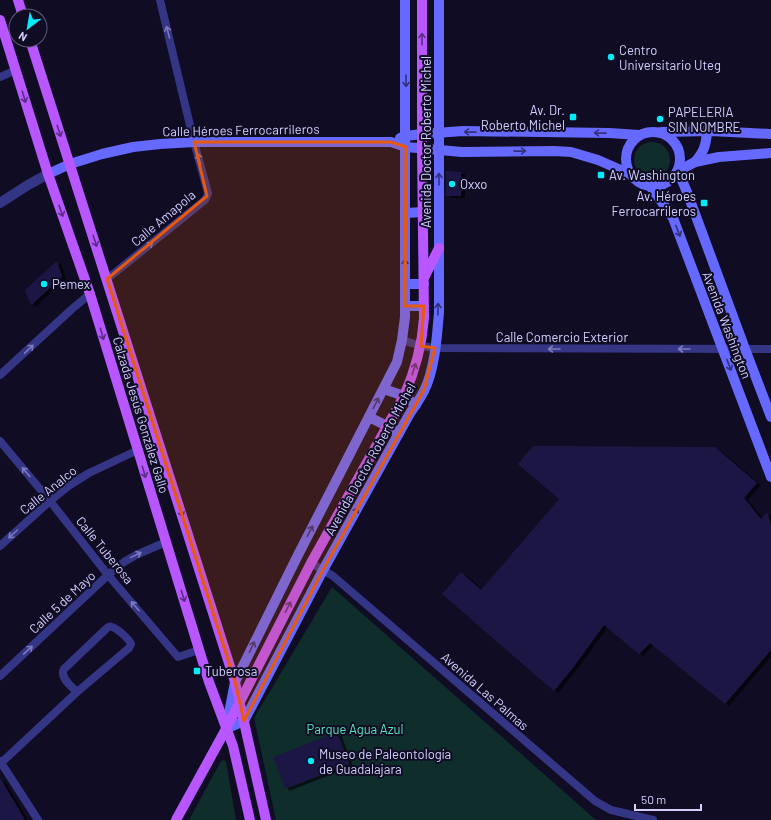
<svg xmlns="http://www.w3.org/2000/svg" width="771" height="820" viewBox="0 0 771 820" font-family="Barlow,sans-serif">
<defs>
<filter id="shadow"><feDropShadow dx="4" dy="2" stdDeviation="0" flood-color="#0009"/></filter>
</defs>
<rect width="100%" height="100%" fill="#0f0c23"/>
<g fill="#0f2d2b">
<circle cx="652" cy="160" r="18"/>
<polygon points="332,587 596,820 276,820 254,718"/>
<polygon points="224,760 226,762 236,820 189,820 221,761"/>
</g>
<g fill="#1f1745" filter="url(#shadow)">
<polygon points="446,171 461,172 461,196 446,196"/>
<polygon points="57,261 62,277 31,305 25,290"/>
<polygon points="533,446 715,447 757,483 744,498 761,519 767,512 771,524 771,650 725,704 650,643 639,654 604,625 575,665 554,691 442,594 461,572 481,590 559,499 518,464"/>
<polygon points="337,732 349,764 285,789 273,757"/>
<polygon points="0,778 18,808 25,820 0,820"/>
</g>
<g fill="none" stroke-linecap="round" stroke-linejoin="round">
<g stroke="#353585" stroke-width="8">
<polyline points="0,77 16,70"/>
<polyline points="107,279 205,200 207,196 208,193 194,142 160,0"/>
<polyline points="402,340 421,346 435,348 771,349"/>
<polyline points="0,375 72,309 90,294"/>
<polyline points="0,441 50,501 108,575 178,657 199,650"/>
<polyline points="0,546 50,501 70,485 89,473 138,450"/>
<polyline points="311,563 333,576 595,801 611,810 653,820"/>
<polyline points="0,676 108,575 124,562 136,555 166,542"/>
<polyline points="0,761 38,820"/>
<path d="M 1,763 L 77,692 L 129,648 L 131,644 C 129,639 118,629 112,627 C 109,626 108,627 106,629 L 64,669 C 59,677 71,686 77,692"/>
</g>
<polyline stroke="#353585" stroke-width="10" points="0,203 28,185 48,174"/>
<g stroke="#6669ff" stroke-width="10">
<circle cx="653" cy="159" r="27"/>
<polyline points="661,132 711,131 771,134"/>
<polyline points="400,138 406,136 422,134 463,131 609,133 639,135"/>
<polyline points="771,153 719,157 695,162 678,171 687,192 745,349 771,417"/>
<path d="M 695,162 C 704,152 706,145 707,132"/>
<polyline points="48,174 70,164 102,154 133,147 160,144 194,142 391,142 406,147 462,152 554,151 571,152 598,160 630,174"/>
<polyline points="650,186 667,209 673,218 771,477"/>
<polyline points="406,213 423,212"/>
<polyline points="405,284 424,284"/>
<polyline points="405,306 424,306"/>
<polyline points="384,389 404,396 416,405"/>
<polyline points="369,417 387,426 399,433"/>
<polyline points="227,724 235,682 298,555 397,362 402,340 405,317 405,0"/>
<path d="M 226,729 L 244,721 L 322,572 L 409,415 C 414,407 420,399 424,391 C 435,369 437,336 439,312 L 439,0"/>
</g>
<g stroke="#b856ff" stroke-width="10">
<polyline points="18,0 23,16"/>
<polyline points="0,20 48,174 90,294 209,682 233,746 250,820"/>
<polyline points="30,40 235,682 266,820"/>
<polyline points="424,278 439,248"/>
<path d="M 176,820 L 226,729 L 311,563 L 404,396 C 415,371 422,346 424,318 L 422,148 L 422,0"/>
</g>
</g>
<defs><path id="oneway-shaft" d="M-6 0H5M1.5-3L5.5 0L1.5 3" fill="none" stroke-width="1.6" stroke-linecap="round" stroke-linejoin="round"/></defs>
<g stroke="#7c7abc">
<use href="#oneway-shaft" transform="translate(168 32) rotate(-104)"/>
<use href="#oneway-shaft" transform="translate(199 159) rotate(-105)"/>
<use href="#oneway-shaft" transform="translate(148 246) rotate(-39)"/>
<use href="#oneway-shaft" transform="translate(29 349) rotate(-43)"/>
<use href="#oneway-shaft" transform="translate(554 349) rotate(-180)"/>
<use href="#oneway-shaft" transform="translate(684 349) rotate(-180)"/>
<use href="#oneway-shaft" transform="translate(26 472) rotate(-130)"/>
<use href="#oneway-shaft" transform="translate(13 534) rotate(138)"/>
<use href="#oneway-shaft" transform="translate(136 555) rotate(-26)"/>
<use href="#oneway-shaft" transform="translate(135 606) rotate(-131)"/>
<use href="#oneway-shaft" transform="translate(28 650) rotate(-43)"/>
</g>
<g stroke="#5b2d86">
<use href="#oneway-shaft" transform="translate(422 39) rotate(-90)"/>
<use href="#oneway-shaft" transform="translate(24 97) rotate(73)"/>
<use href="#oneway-shaft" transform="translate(59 131) rotate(72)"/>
<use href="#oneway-shaft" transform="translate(61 211) rotate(71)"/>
<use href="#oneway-shaft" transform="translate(95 241) rotate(72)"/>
<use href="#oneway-shaft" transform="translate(102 334) rotate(73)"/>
<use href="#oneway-shaft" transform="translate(414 369) rotate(-72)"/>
<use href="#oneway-shaft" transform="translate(144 472) rotate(73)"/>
<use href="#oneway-shaft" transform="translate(181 511) rotate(72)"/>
<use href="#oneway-shaft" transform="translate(183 596) rotate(73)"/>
<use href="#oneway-shaft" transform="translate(288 607) rotate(-63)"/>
</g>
<g stroke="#32317b">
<use href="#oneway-shaft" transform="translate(406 81) rotate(90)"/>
<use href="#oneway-shaft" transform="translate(470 132) rotate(-179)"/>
<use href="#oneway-shaft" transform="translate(600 133) rotate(-179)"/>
<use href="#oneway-shaft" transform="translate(520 151) rotate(-1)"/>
<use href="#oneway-shaft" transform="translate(439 179) rotate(-90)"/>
<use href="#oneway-shaft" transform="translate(678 231) rotate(69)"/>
<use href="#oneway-shaft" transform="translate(405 265) rotate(-90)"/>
<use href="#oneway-shaft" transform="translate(438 309) rotate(-89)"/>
<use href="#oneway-shaft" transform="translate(729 365) rotate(69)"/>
<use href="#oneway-shaft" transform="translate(376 403) rotate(-63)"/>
<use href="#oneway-shaft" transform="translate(355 513) rotate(-61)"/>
<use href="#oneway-shaft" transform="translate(310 531) rotate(-63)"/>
<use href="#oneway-shaft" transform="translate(252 647) rotate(-64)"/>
</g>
<path fill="#e8590c" fill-opacity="0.2" stroke="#e8590c" stroke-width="3" stroke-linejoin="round" d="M 194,142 L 391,142 L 406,147 L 405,306 L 424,306 L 421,346 L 435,348 L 424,390 L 322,572 L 244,721 L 235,682 L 107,279 L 207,196 Z"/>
<g fill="#00ecfa" stroke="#0f0c23" stroke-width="1.5">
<circle cx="611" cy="57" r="4"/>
<rect x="569" y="113" width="8" height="8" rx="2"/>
<circle cx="660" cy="119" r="4"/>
<rect x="597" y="171" width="8" height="8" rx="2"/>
<circle cx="452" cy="184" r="4"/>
<rect x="700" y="199" width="8" height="8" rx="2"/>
<circle cx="44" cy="284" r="4"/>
<rect x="193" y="667" width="8" height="8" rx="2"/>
<circle cx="311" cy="761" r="4"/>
</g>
<g text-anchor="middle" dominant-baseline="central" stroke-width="4" stroke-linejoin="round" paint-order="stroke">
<g font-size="13" fill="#d2cfff" stroke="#0f0c23" text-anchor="start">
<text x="619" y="50">Centro<tspan x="619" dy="15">Universitario Uteg</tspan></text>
<text x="565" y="110" text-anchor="end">Av. Dr.<tspan x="565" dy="15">Roberto Michel</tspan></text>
<text x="668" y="112">PAPELERIA<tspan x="668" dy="15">SIN NOMBRE</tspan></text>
<text x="609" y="175">Av. Washington</text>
<text x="460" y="184">Oxxo</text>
<text x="696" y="196" text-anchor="end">Av. Héroes<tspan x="696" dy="15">Ferrocarrileros</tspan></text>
<text x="52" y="284">Pemex</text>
<text x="205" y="671">Tuberosa</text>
<text x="319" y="754">Museo de Paleontología<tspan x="319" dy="15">de Guadalajara</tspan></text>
</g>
<g font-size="13" fill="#d2cfff" stroke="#0f0c23">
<text transform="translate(241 130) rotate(-1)">Calle Héroes Ferrocarrileros</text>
<text transform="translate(426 142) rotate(-90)">Avenida Doctor Roberto Michel</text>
<text transform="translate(163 218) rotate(-40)">Calle Amapola</text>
<text transform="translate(727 325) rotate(69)">Avenida Washington</text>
<text x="562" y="337">Calle Comercio Exterior</text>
<text transform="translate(141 415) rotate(73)">Calzada Jesús González Gallo</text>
<text transform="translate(370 459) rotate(-61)">Avenida Doctor Roberto Michel</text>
<text transform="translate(48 490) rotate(-39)">Calle Analco</text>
<text transform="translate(105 550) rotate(51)">Calle Tuberosa</text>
<text transform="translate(62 602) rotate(-43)">Calle 5 de Mayo</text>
<text transform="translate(485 691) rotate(41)">Avenida Las Palmas</text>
</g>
<g font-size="13" fill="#54e6bb" stroke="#0f0c23">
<text x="355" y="729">Parque Agua Azul</text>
</g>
</g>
<g transform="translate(28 28) rotate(211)"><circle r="19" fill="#0f0c23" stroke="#5d5a7b"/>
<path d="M0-3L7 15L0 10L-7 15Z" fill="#00ecfa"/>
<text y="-6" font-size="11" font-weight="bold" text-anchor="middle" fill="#d2cfff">N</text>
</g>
<path d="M635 804v6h66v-6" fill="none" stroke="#d2cfff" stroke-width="2"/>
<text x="641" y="804" font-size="12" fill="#d2cfff" stroke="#0f0c23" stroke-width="3" paint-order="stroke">50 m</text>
</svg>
